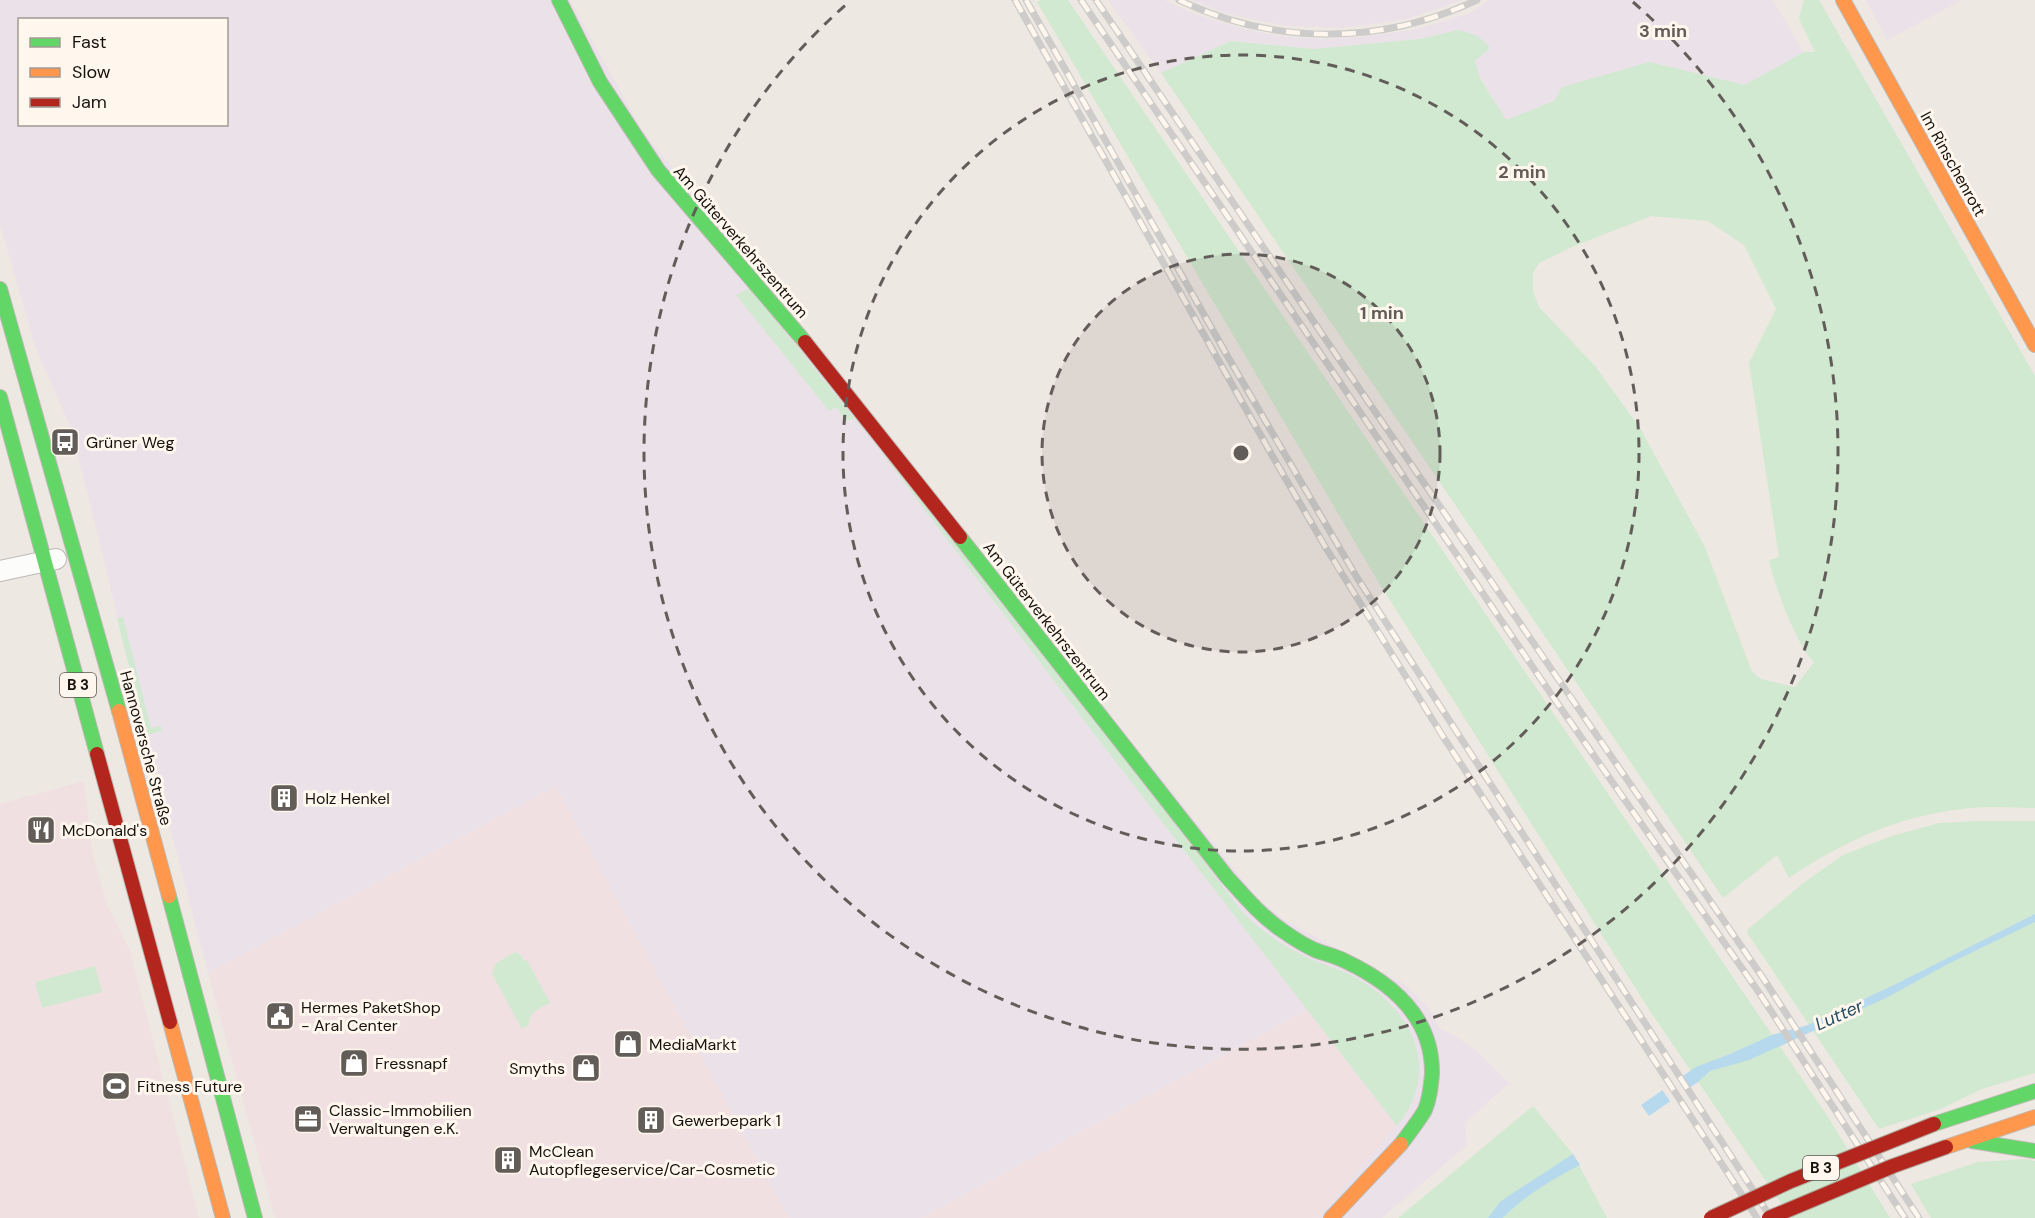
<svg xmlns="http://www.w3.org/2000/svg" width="2035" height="1218" viewBox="0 0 2035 1218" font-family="'DM Sans',sans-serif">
<rect width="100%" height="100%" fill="#eee8e2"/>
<g fill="#f0e0e2">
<polygon points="84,781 93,856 107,904 130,951 199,1218 0,1218 0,804"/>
<polygon points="556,786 789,1218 275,1218 208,973"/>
<polygon points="1307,1010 1397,1126 1318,1218 921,1218"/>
</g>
<g fill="#ebe1e9" fill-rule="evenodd">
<path d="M 0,0 L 570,0 L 642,130 L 1256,896 L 1283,919 L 1404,984 L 1427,1006 L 1440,1029 L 1452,1034 L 1478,1052 L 1509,1083 L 1465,1123 L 1467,1145 L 1382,1218 L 1318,1218 L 1396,1126 L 1307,1010 L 921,1218 L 789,1218 L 556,786 L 208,973 L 146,735 L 88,495 L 68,421 L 36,349 L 0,224 ZM 20,20 L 226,20 L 226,124 L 20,124 Z"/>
<polygon points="1108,0 1164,0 1195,14 1240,28 1277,36 1321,39 1360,37 1413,30 1468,14 1489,0 1773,0 1804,52 1745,85 1650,62 1562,87 1554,101 1506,121 1477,71 1475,61 1490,48 1460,30 1420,39 1314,49 1231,41 1161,73"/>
<polygon points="1192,0 1463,0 1407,19 1342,28 1288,26 1255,20 1225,13"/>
<polygon points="1866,0 1962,0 1887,40"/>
</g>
<g fill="#d1e9d0" fill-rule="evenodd">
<polygon points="1041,0 1068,0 1828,1117 1890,1218 1791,1218 1650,1011 1379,583 1037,2"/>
<path d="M 1804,0 L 1819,0 L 2035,376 L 2035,808 C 2011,808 1986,806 1962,809 C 1898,816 1842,842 1789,878 L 1777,855 L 1723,898 L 1161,73 L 1231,41 L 1314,49 L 1420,39 L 1459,30 L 1478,36 L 1490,48 L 1475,61 L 1480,78 L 1506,120 L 1554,101 L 1562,87 L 1650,62 L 1745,85 L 1804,52 L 1815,52 L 1799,19 ZM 1651,216 L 1708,221 L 1744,245 L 1776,309 L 1749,363 L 1779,557 L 1769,560 C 1773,582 1798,649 1814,662 L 1795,687 L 1761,679 L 1752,672 L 1705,547 L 1640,428 L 1595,366 L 1539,307 L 1533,291 L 1533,273 L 1539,263 L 1572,247 Z"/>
<path d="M 750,288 L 1085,706 L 1243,913 C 1261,930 1281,945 1304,956 C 1319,963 1335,968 1351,975 C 1384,992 1416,1024 1419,1063 C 1420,1088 1412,1107 1397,1126 L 1095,735 L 856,419 L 845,421 L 837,407 L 829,411 L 736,295 Z"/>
<polygon points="123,617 151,728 161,726 162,731 146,735 117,618"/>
<polygon points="1976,821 2035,821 2035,1073 1982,1089 1938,1110 1879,1129 1746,931 1802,884 1843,855 1892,836 1939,823"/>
<path d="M 515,952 L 521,955 L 524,961 L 527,960 L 550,1003 C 540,1008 528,1012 529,1025 L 522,1029 L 492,974 L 495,964 Z"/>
<polygon points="95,966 102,992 42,1008 35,982"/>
<polygon points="1533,1106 1573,1154 1607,1218 1398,1218"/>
<polygon points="2027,1159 2035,1161 2035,1218 1931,1218 1911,1184 1978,1162"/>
</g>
<g fill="#b6d9ee">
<polygon points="2035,914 2035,922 1948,964 1886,998 1749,1060 1710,1071 1698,1082 1649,1116 1641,1105 1696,1067 1730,1054 1772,1035 1808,1025 1894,985"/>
<path d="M 1573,1154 L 1580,1165 C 1553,1179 1524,1196 1503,1218 L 1488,1218 L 1500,1202 L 1507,1197 Z"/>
</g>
<polygon fill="#eee8e2" points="1681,1074 1692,1090 1672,1104 1661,1088"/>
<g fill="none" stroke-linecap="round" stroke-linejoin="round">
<g stroke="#beb9b4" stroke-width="22">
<polyline id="street" points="0,571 56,559"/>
</g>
<g stroke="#beb9b4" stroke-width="16">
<g id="fast">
<polyline points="559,0 600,82 658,170 805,342"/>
<polyline points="0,289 119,711"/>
<polyline points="0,397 97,754"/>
<path d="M 960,537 L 1227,877 C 1245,897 1261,916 1283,931 C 1293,938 1304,945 1315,950 C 1325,954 1336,956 1345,961 C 1392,983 1433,1018 1432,1074 C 1431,1086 1430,1098 1425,1110 C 1418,1122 1409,1133 1401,1144"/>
<polyline points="169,896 255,1218"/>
<polyline points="1934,1124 2035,1091"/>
<polyline points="1972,1141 2035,1151"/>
</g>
</g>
<g stroke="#beb9b4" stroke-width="16">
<g id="slow">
<polyline points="1843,0 2035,345"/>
<polyline points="119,711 169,896"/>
<polyline points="170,1022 223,1218"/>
<polyline points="1946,1147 2035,1117"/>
<polyline points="1331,1218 1401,1144"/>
</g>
</g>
<g stroke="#beb9b4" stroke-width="16">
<g id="jam">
<polyline points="805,342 960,537"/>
<polyline points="97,754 170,1022"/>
</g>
</g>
<use href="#street" stroke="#fcfcfb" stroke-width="20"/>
<use href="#fast" stroke="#63d668" stroke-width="14"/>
<use href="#slow" stroke="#ff974d" stroke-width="14"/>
<use href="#jam" stroke="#b3261e" stroke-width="14"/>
<g stroke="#cdccca" stroke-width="7">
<g id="rail">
<polyline points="1015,0 1273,457 1326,548 1444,738 1757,1218"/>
<polyline points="1026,0 1228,357 1356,576 1771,1218"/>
<polyline points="1081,0 1551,694 1760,994 1905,1218"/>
<polyline points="1096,0 1339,359 1763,978 1919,1218"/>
<path d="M 1179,0 C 1276,46 1381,45 1477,0"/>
</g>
</g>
<use href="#rail" stroke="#fff6ed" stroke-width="4.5" stroke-dasharray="14" stroke-linecap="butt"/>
<g stroke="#b0a599" stroke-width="16" stroke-linecap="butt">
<g id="jam-bridge">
<polyline points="1711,1218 1791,1181 1934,1124"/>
<polyline points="1769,1218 1893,1166 1946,1147"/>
</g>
</g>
<use href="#jam-bridge" stroke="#b3261e" stroke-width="14"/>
</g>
<circle cx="1241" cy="453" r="199" fill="#625d58" fill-opacity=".12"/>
<g fill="none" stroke="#625d58" stroke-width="3" stroke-dasharray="10 8">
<circle cx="1241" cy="453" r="199"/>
<circle cx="1241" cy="453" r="398"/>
<path d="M1633 2A597 597 0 1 1 849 2"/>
</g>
<defs>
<g id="bus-square" transform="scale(1.5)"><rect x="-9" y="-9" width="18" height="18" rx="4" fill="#625d58" stroke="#fff6ed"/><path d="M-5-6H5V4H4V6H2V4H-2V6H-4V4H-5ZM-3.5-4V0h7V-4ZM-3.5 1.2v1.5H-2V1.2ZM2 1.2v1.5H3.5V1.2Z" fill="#fff"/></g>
<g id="building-square" transform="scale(1.5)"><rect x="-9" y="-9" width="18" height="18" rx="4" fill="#625d58" stroke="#fff6ed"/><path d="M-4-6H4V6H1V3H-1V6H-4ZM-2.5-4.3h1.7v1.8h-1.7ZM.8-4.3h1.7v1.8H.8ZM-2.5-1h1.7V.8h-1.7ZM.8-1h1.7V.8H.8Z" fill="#fff"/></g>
<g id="restaurant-square" transform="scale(1.5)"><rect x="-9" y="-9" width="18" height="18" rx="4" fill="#625d58" stroke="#fff6ed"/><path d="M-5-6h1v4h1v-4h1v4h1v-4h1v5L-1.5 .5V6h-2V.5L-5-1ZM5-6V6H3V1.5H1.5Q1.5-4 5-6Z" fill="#fff"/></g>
<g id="civic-square" transform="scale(1.5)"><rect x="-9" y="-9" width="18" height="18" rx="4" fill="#625d58" stroke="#fff6ed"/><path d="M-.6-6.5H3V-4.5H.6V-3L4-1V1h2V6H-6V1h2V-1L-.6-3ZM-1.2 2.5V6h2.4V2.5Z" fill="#fff"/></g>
<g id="shop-square" transform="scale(1.5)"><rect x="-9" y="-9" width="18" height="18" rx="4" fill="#625d58" stroke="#fff6ed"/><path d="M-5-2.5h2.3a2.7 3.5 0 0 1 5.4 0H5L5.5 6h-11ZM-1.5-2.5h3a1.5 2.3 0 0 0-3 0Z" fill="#fff"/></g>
<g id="stadium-square" transform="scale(1.5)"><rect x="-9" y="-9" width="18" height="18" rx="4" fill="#625d58" stroke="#fff6ed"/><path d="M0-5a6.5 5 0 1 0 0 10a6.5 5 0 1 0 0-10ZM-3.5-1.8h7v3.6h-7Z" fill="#fff"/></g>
<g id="office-square" transform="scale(1.5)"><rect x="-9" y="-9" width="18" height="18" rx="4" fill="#625d58" stroke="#fff6ed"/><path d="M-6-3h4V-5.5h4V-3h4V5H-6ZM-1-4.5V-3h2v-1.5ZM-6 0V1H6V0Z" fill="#fff"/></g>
</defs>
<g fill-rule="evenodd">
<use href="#bus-square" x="65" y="442"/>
<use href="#building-square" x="284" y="798"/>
<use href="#restaurant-square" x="41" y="830"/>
<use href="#civic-square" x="280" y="1016"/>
<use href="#shop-square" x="628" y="1044"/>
<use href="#shop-square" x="354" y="1063"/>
<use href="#shop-square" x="586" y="1068"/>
<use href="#stadium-square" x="116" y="1086"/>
<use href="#office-square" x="308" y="1119"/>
<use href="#building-square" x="651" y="1120"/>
<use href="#building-square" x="508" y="1160"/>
</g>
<g text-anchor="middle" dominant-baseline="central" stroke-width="6" stroke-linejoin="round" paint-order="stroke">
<g fill="#fff6ed" stroke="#5c5651" stroke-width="1.5">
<rect x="60" y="673" width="36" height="24" rx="4.5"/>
<rect x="1803" y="1156" width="36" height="24" rx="4.5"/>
</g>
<g font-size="15" font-weight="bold" fill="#16120e">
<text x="78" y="685">B 3</text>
<text x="1821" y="1168">B 3</text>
</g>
<g font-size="16" fill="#16120e" stroke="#fff6ed">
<text transform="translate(1953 164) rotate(61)">Im Rinschenrott</text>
<text transform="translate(741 242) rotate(49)">Am Güterverkehrszentrum</text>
<text transform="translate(1047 621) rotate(52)">Am Güterverkehrszentrum</text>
<text transform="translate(146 748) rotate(75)">Hannoversche Straße</text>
</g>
<g font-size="16" fill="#16120e" stroke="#fff6ed" text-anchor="start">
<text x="86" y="442">Grüner Weg</text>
<text x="305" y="798">Holz Henkel</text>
<text x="62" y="830">McDonald's</text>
<text x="301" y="1007">Hermes PaketShop<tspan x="301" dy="18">- Aral Center</tspan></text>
<text x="649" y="1044">MediaMarkt</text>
<text x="375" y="1063">Fressnapf</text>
<text x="565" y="1068" text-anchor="end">Smyths</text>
<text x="137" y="1086">Fitness Future</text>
<text x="329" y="1110">Classic-Immobilien<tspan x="329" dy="18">Verwaltungen e.K.</tspan></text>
<text x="672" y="1120">Gewerbepark 1</text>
<text x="529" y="1151">McClean<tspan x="529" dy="18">Autopflegeservice/Car-Cosmetic</tspan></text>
</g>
<g font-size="18" font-style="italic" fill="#244c63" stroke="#fff6ed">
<text transform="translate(1839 1015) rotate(-24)">Lutter</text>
</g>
</g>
<circle cx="1241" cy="453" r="9" fill="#625d58" stroke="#fff6ed" stroke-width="3"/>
<g font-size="18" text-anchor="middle" font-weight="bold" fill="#625d58" stroke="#fff6ed" stroke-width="6" stroke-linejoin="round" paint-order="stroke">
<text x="1663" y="37">3 min</text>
<text x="1522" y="178">2 min</text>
<text x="1382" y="319">1 min</text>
</g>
<rect x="18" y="18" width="210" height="108" fill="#fff6ed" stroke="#a29b94" stroke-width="1.5"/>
<rect x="30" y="38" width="30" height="9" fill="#63d668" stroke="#a29b94" stroke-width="1.5"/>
<text x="72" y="48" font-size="18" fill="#16120e">Fast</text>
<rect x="30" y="68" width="30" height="9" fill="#ff974d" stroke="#a29b94" stroke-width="1.5"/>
<text x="72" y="78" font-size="18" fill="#16120e">Slow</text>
<rect x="30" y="98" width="30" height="9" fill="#b3261e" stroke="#a29b94" stroke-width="1.5"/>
<text x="72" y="108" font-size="18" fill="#16120e">Jam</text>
</svg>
